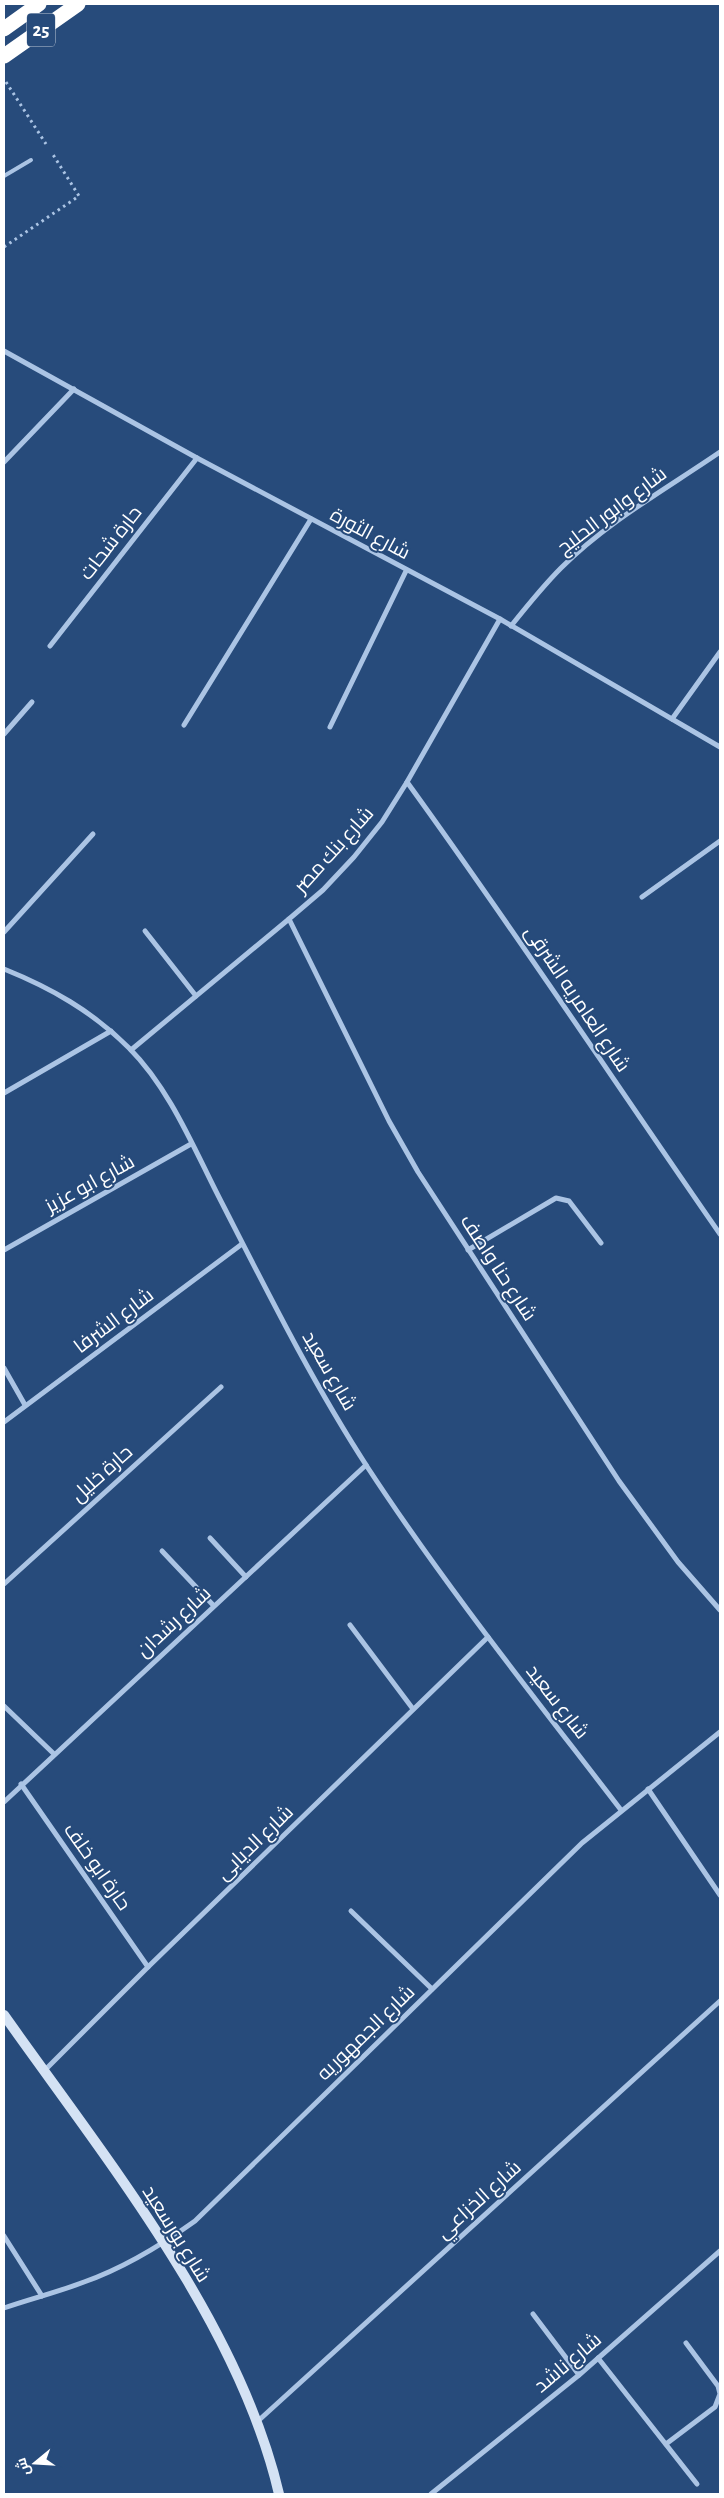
<svg xmlns="http://www.w3.org/2000/svg" width="724" height="2498" viewBox="0 0 724 2498" font-family="'Alegreya Sans',Cairo,sans-serif">
<rect width="100%" height="100%" fill="#274b7b"/>
<g fill="none" stroke-linecap="round" stroke-linejoin="round">
<g stroke="#abc4e4" stroke-width="3" stroke-dasharray="2.5 4" stroke-linecap="butt">
<polyline points="6,82 46,144"/>
<polyline points="4,247 79,196 52,153"/>
</g>
<polyline stroke="#abc4e4" stroke-width="4" points="4,176 31,160"/>
<g stroke="#abc4e4" stroke-width="5">
<polyline points="4,351 197,458 500,619 720,747"/>
<polyline points="4,462 74,389"/>
<path d="M 511,626 C 527,606 543,586 561,568 C 607,522 666,489 720,452"/>
<polyline points="50,646 197,458"/>
<polyline points="672,719 720,652"/>
<polyline points="184,725 311,519"/>
<polyline points="330,727 406,571"/>
<polyline points="4,734 32,702"/>
<path d="M 407,782 C 515,931 616,1084 720,1234"/>
<polyline points="642,897 720,841"/>
<polyline points="289,919 389,1121 418,1172 619,1481 678,1562 720,1610"/>
<polyline points="145,931 196,996"/>
<polyline points="4,932 93,834"/>
<path d="M 4,969 C 51,988 92,1011 129,1048 C 172,1091 196,1154 224,1207 C 269,1295 314,1385 368,1468 C 446,1587 535,1698 621,1810"/>
<polyline points="131,1050 289,919 323,890 354,857 382,822 407,782 500,619"/>
<polyline points="4,1093 111,1031"/>
<polyline points="4,1250 191,1144"/>
<polyline points="468,1250 556,1198 569,1201 601,1243"/>
<polyline points="4,1368 25,1405"/>
<polyline points="4,1422 242,1244"/>
<polyline points="210,1538 246,1577"/>
<polyline points="162,1551 214,1606"/>
<polyline points="4,1584 221,1387"/>
<polyline points="350,1625 413,1709"/>
<polyline points="4,1706 54,1754"/>
<polyline points="21,1784 148,1967"/>
<polyline points="648,1789 720,1895"/>
<polyline points="4,1802 366,1465"/>
<polyline points="351,1911 432,1989"/>
<polyline points="44,2071 148,1967 488,1637"/>
<polyline points="4,2236 42,2296"/>
<path d="M 4,2308 C 30,2299 58,2292 84,2282 C 124,2268 160,2246 195,2221 L 582,1843 L 720,1732"/>
<polyline points="533,2314 579,2375"/>
<polyline points="598,2358 697,2484"/>
<polyline points="258,2421 720,2001"/>
<polyline points="666,2444 715,2407 720,2394 718,2386 686,2343"/>
<polyline points="431,2494 579,2375 720,2251"/>
</g>
<path stroke="#d4e2f4" stroke-width="10" d="M 4,2015 C 105,2158 239,2322 279,2494"/>
<g stroke="#fff" stroke-width="15">
<polyline points="4,29 39,4"/>
<polyline points="4,56 78,4"/>
</g>
</g>
<g text-anchor="middle" dominant-baseline="central" stroke-width="4" stroke-linejoin="round" paint-order="stroke">
<rect fill="#274b7b" stroke="#bec9d7" stroke-width="1" x="27" y="13.5" width="28" height="33" rx="4"/>
<g font-size="19" font-weight="bold" fill="#fff">
<text x="41" y="30">25</text>
</g>
<g font-size="20" fill="#fff" stroke="#274b7b">
<text transform="translate(612 511) rotate(-37)">شارع وابور الحليج</text>
<text transform="translate(370 534) rotate(28)">شارع الثورة</text>
<text transform="translate(111 543) rotate(-52)">حارة شحات</text>
<text transform="translate(334 850) rotate(-48)">شارع بنك مصر</text>
<text transform="translate(577 999) rotate(56)">شارع العامريه الشرقى</text>
<text transform="translate(90 1184) rotate(-29)">شارع ابو عزيز</text>
<text transform="translate(498 1268) rotate(57)">شارع حنا واصف</text>
<text transform="translate(114 1321) rotate(-37)">شارع الشرفا</text>
<text transform="translate(329 1371) rotate(60)">شارع سعيد</text>
<text transform="translate(102 1474) rotate(-42)">حارة خليل</text>
<text transform="translate(174 1622) rotate(-43)">شارع رشدان</text>
<text transform="translate(557 1702) rotate(52)">شارع سعيد</text>
<text transform="translate(255 1843) rotate(-44)">شارع الديابى</text>
<text transform="translate(97 1867) rotate(55)">حارة ابو خلف</text>
<text transform="translate(366 2033) rotate(-44)">شارع الجمهوريه</text>
<text transform="translate(479 2200) rotate(-42)">شارع الخزاعي</text>
<text transform="translate(176 2234) rotate(58)">شارع بورسعيد</text>
<text transform="translate(568 2363) rotate(-40)">شارع ناشد</text>
</g>
</g>
<rect width="724" height="2498" fill="none" stroke="#ffffff" stroke-width="10"/>
<g transform="translate(35 2463) rotate(252)" stroke="#274b7b" stroke-width="4" paint-order="stroke">
<path d="M0-4L9 19L0 12L-9 19Z" fill="#ffffff"/>
<text y="-8" font-size="14" font-weight="bold" text-anchor="middle" fill="#ffffff">ش</text>
</g>
</svg>
